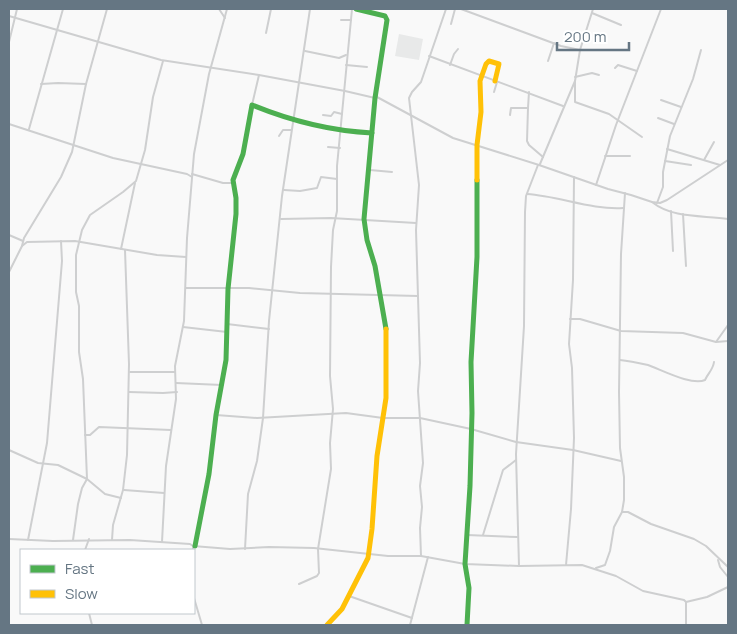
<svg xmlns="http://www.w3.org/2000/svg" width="737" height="634" viewBox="0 0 737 634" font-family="Manrope,sans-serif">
<rect width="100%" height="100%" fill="#f9f9f9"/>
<polygon fill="#e8e9e9" points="399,34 423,39 419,60 395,56"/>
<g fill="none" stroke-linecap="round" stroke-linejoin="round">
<g stroke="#cecfd0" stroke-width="2">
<polyline points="219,9 225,18"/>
<polyline points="461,9 561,46 580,50"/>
<polyline points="592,13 621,25"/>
<polyline points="9,16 161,60 259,75 345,91 375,98"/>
<polyline points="341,20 351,20"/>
<polyline points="451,24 455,9"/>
<polyline points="266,33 271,9"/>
<polyline points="9,42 17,9"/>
<polyline points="305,51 339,58 346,55"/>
<polyline points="429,56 563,106"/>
<polyline points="548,61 554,43"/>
<polyline points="346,65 367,67"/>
<polyline points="450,65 454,54 458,49"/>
<polyline points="615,68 618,65 637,71"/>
<polyline points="575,77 592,73 599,75"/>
<polyline points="575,81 575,102 609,114 642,137"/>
<polyline points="41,84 58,83 86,84"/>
<polyline points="494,92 497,82"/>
<polyline points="377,97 453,138 539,165 608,189 631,195 652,202 660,203 667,200 728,160"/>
<polyline points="661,100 681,107"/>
<polyline points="252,105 259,75"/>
<polyline points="528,108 527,141 529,145 543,157"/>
<polyline points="323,115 331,116 334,112 342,114"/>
<polyline points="510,115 511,108 528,108 529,92"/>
<polyline points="658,118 674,124"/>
<polyline points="9,124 113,158 187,174 192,177"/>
<polyline points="29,129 63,9"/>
<polyline points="279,136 283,130 291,130"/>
<polyline points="328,147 340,148"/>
<polyline points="667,149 720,165"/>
<polyline points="605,156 630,156"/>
<polyline points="704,160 714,142"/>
<polyline points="665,161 691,165"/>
<polyline points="540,164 575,81 580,50 593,9"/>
<polyline points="370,170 392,172"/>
<polyline points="192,174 223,183 233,183"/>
<polyline points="596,185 616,125 661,9"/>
<polyline points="284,190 300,191 317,188 321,177 337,179"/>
<path d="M 527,194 C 559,196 591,210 623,208"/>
<path d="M 652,202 C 673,219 704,215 728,219"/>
<polyline points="657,203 663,187 663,172 670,136 693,79 701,50"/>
<polyline points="671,211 673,251"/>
<polyline points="683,214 686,266"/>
<polyline points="281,219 331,218 416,223"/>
<polyline points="9,235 23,241"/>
<polyline points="22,246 24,238 61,177 72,152 86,84 107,9"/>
<polyline points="121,249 135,183"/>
<polyline points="9,272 22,246 27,242 75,241 157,255 186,257"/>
<polyline points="186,288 249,288 300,293 418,296"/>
<polyline points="570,319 580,319 621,331 683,333 716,342 728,341"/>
<polyline points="227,324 269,329"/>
<polyline points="183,327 227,332"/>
<polyline points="716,342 728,325"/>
<path d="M 620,360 C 630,361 639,363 648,365 C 662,370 692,386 705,380 C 708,373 713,370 714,362"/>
<polyline points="130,372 175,372"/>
<polyline points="176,383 222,385"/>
<polyline points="129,392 163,393 177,392"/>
<polyline points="216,415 257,418 346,413 383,418 420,418 471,429 516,442 573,450 621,461"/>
<polyline points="85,435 90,435 99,427 171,430"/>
<polyline points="9,450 38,463 58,465 87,479 105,494 121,498"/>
<polyline points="124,490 164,493"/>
<polyline points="622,512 628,512 651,524 694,539 706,546 728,567"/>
<polyline points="467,535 517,537"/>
<polyline points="483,535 503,470 516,460"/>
<polyline points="9,539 53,541 130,540 190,544 193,546 193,550"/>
<polyline points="28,540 47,443 62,261 61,241"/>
<polyline points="73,540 78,504 82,488 87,479 83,379 79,352 79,306 76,292 76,255 82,230 90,215 123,192 136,181 145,150 153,97 163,61"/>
<polyline points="112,540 113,525 123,490 127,455 129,364 125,250"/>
<polyline points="162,542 166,466 176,399 175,366 184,321 187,238 194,154 209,74 227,9"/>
<polyline points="193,546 230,549 269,547 314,548 388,556 421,556 465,564 519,566 582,565 616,576 643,591 684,600 686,602 686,625"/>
<polyline points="245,549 248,494 257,461 263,418 269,321 282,196 310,9"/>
<polyline points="85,550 89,539"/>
<polyline points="421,556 420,528 422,507 420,486 423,463 418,391 420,363 416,230 419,185 409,98 412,92 421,82 446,9"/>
<polyline points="718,560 720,567 728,577"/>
<polyline points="566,565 571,509 574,438 572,368 569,344 573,280 574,177"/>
<polyline points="519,566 516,454 524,326 525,212 526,196 538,165"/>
<polyline points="596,568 605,565 610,551 614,527 622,512 624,500 624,477 620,448 619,392 621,254 625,193"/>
<polyline points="299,584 317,576 319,573 318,549 331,469 330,443 333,409 330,376 331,267 333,230 337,211 337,166 352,9"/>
<polyline points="349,596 412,618"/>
<polyline points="194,598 202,625"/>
<polyline points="686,602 707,597 728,587"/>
<polyline points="89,613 92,625"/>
<polyline points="410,625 428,557"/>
</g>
<g stroke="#4caf50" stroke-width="5">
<polyline points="356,9 385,16 387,20 375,98 364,219 367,240 375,266 386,329"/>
<path d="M 195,546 L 209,474 L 216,415 L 226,360 L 228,289 L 236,214 L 236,198 L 233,180 L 243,154 L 252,105 C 291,121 330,131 372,133"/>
<polyline points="467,625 469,588 465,564 470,486 472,413 471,362 477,257 477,180"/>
</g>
<g stroke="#ffc107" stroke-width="5">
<polyline points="477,180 477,145 481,112 480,81 486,64 489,61 499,64 495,81"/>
<polyline points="327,625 342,609 368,558 372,529 377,456 386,398 386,329"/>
</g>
</g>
<rect width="737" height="634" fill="none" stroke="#657683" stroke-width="20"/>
<rect x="20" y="549" width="175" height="65" fill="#ffffff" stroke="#c1c8cd"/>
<rect x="30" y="565" width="25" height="8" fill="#4caf50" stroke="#c1c8cd"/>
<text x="65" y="574" font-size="15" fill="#657683">Fast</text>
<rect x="30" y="590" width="25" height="8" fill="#ffc107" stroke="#c1c8cd"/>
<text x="65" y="599" font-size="15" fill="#657683">Slow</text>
<path d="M557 42v8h72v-8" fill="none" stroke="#657683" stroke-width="2.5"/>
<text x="564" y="42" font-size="15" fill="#657683" stroke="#ffffff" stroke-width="4" paint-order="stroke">200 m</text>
</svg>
